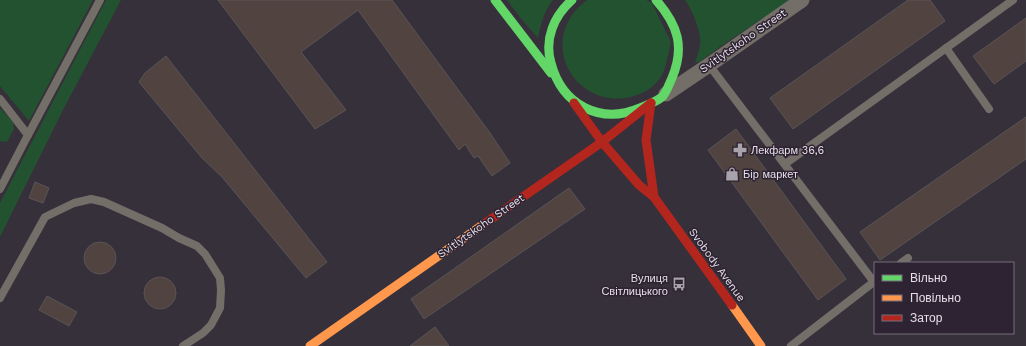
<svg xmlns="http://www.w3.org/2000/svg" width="1026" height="346" viewBox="0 0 1026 346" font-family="'Work Sans',sans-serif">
<rect width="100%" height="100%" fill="#36303a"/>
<g fill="#235230">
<polygon points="0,0 93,0 29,121 0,86"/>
<polygon points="106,0 121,0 64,108 0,237 0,203"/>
<path d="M 507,0 L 553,0 C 544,11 541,24 538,38 L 522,20 Z"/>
<path d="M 587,0 L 646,0 L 652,3 L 671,42 C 669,50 666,68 662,75 C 657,85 645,93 634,96 C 585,111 543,58 572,15 C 576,9 582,4 587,0 Z"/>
<path d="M 685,0 L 790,0 L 721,46 L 701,61 L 695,63 C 697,57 699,51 700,45 C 702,32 692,10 685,0 Z"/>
<polygon points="0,108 13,122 14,129 7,142 0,141"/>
</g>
<g fill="#504340" stroke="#5a5457">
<polygon points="218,0 392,0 490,133 510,163 492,176 478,156 474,158 465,144 459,150 358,10 301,52 346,110 315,129"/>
<polygon points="908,0 930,0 945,21 793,129 770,98"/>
<polygon points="1026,18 1026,61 994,84 973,56"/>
<polygon points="166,56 327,262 306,278 222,177 202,158 139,82 145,73"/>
<polygon points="1026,117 1026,159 880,260 860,232"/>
<polygon points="736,129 846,279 818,300 708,150"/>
<polygon points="35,182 49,188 43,203 29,198"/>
<polygon points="569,188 585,209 424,319 411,299"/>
<circle cx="100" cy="258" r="16"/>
<circle cx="160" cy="293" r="16"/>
<polygon points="47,296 77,312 69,326 39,310"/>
<polygon points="435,327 449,346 410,346"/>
</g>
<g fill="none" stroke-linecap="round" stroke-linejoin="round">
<g stroke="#736e67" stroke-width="8">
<polyline points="946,48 989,109"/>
<polyline points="709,65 874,282"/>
<polyline points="0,99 28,135 0,189"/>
<polyline points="28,135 100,0"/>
<polyline points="785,164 1013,0"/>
<polyline points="901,263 908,258"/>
<polyline points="0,298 45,217 74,203 91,199 104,202 162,228 179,238 197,246 205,254 220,278 221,290 220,308 211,325 203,333 183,346"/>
<polyline points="791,346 875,281"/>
</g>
<polyline stroke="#736e67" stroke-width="15" points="666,94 709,65 802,0"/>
<g stroke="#63d668" stroke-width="9">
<polyline points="495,0 551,73"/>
<path d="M 572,0 C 554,16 544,39 551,63 C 562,105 600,125 640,108 C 647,105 656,102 662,97 C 667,92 669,84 672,78 C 685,47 678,25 656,0"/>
</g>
<g stroke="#ff974d" stroke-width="9">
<polyline points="732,305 761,346"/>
<polyline points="310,346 484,224"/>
</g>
<g stroke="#b3261e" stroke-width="9">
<polyline points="574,103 602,142 639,185 654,197 732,305"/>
<polyline points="651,103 646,140 654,197"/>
<polyline points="484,224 602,142 651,103"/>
</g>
</g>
<defs>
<g id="pharmacy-bare" transform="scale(1.08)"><path d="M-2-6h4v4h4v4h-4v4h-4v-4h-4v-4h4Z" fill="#a8a2ac" stroke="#2d2332" stroke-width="2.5" paint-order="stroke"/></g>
<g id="shop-bare" transform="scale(1.08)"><path d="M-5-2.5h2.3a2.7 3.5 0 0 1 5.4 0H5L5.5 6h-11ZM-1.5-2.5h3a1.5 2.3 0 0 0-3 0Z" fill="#a8a2ac" stroke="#2d2332" stroke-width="2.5" paint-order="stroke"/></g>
<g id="bus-bare" transform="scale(1.08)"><path d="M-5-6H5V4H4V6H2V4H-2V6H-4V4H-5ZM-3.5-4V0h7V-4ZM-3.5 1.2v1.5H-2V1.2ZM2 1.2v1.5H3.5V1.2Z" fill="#a8a2ac" stroke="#2d2332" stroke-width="2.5" paint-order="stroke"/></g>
</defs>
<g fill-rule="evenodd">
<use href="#pharmacy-bare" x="740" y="150"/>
<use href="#shop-bare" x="732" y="174"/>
<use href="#bus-bare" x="679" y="284"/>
</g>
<g text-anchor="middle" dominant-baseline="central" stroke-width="3" stroke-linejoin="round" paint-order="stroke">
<g font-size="11" fill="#e5dfe9" stroke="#2d2332">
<text transform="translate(743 41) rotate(-35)">Svitlytskoho Street</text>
<text transform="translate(481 226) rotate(-35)">Svitlytskoho Street</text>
<text transform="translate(717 265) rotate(54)">Svobody Avenue</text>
</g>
<g font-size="11" fill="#e5dfe9" stroke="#2d2332" text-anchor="start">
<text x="751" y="150">Лекфарм 36,6</text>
<text x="743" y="174">Бір маркет</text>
<text x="668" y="278" text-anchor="end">Вулиця<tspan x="668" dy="13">Світлицького</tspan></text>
</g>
</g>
<rect x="874" y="262" width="140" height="72" fill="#2d2332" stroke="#776e7b"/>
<rect x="882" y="275" width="20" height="6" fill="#63d668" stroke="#776e7b"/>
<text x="910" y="282" font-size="12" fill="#e5dfe9">Вільно</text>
<rect x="882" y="295" width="20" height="6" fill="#ff974d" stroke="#776e7b"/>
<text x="910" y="302" font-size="12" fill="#e5dfe9">Повільно</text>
<rect x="882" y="315" width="20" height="6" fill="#b3261e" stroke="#776e7b"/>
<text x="910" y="322" font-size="12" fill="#e5dfe9">Затор</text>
</svg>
